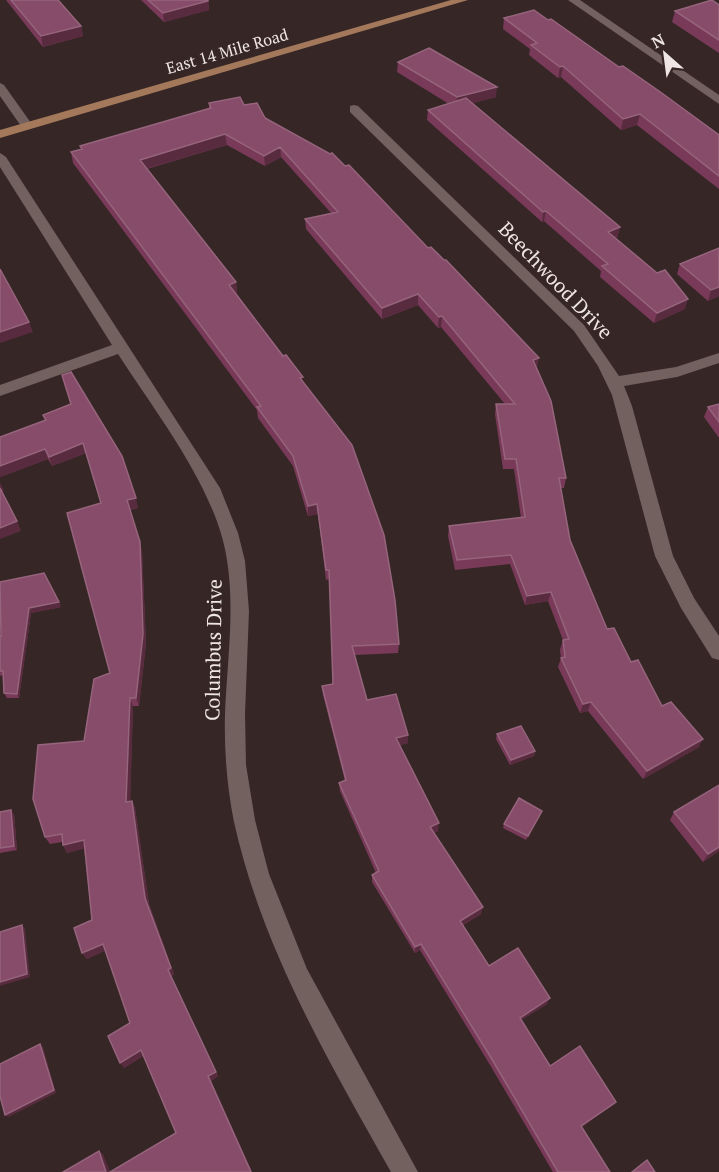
<svg xmlns="http://www.w3.org/2000/svg" width="719" height="1172" viewBox="0 0 719 1172" font-family="'PT Serif',serif">
<rect width="100%" height="100%" fill="#362726"/>
<g fill="none" stroke-linecap="round" stroke-linejoin="round">
<g fill="#72615f" fill-rule="evenodd">
<polygon points="568,0 580,0 719,95 719,104"/>
<polygon points="0,83 4,85 31,123 31,129 23,129 0,96"/>
<polygon points="354,105 358,106 584,325 619,376 676,367 719,353 719,363 677,377 624,386 632,406 673,556 694,598 719,636 719,660 712,658 681,608 655,556 612,395 598,366 574,331 350,112 350,106"/>
<path d="M 0,153 L 6,157 L 220,488 L 238,533 L 245,561 L 249,611 L 245,714 L 246,765 L 255,820 L 269,874 L 307,969 L 418,1172 L 391,1172 C 328,1060 262,948 234,822 C 227,787 224,750 225,714 C 227,663 235,611 227,560 C 217,490 156,413 118,354 L 0,396 L 0,385 L 112,345 L 0,167 Z"/>
</g>
<polygon fill="#a4795b" fill-rule="evenodd" points="451,0 468,0 0,138 0,130"/>
</g>
<g fill="#793a5a">
<polygon points="6,0 58,0 81,26 83,36 43,47"/>
<polygon points="141,0 208,0 209,10 164,22"/>
<polygon points="719,5 719,53 672,22 675,11"/>
<polygon points="504,18 619,67 719,135 719,189 637,125 621,130 561,77 558,78 529,55 530,49 503,29"/>
<polygon points="398,62 496,97 472,103 620,227 617,238 616,238 685,309 654,323 600,277 601,271 544,221 542,222 427,120 428,110 449,104 397,72"/>
<polygon points="209,103 244,105 265,118 537,368 566,478 564,488 561,488 570,540 607,629 662,706 699,747 643,779 588,711 580,713 558,667 561,658 560,650 563,640 548,601 525,605 510,564 455,570 448,536 449,526 521,518 514,469 503,469 495,414 496,404 505,404 441,327 438,328 418,305 382,319 306,229 305,219 331,213 281,157 265,166 227,145 147,169 236,282 237,293 236,293 304,383 399,644 398,653 355,655 367,700 408,743 400,745 438,831 434,833 481,914 463,925 489,966 547,1004 521,1020 550,1066 616,1102 582,1127 610,1172 553,1172 490,1065 420,950 415,953 372,882 372,875 376,873 340,791 339,783 345,781 323,695 322,686 333,684 329,579 326,580 318,514 308,516 293,466 258,418 257,410 73,163 71,152 81,149 80,146 209,108"/>
<polygon points="680,264 719,296 708,301 677,274"/>
<polygon points="71,404 138,508 130,510 142,552 146,643 139,706 133,706 130,801 132,801 135,808 149,904 174,974 171,976 218,1076 211,1081 252,1172 110,1172 176,1133 143,1056 124,1068 130,1023 105,950 87,959 82,953 92,920 84,848 67,853 63,845 62,842 50,844 45,837 84,741 110,673 101,503 86,453 52,466 48,459 0,477 45,420 43,415"/>
<polygon points="719,404 719,438 704,417 708,407"/>
<polygon points="0,582 61,607 31,613 19,698 7,698 4,693 3,675 0,676 0,636 1,636"/>
<polygon points="497,734 535,751 534,756 510,765 496,739"/>
<polygon points="542,811 526,840 503,828 504,824"/>
<polygon points="0,812 14,814 17,850 0,853"/>
<polygon points="674,812 719,851 703,862 670,820"/>
</g>
<g fill="#592b3f">
<polygon points="208,1 209,10 164,22 163,13"/>
<polygon points="81,26 83,36 43,47 41,36"/>
<polygon points="563,66 561,77 558,78 560,67"/>
<polygon points="497,87 496,97 456,108 457,97"/>
<polygon points="640,114 637,125 621,130 623,119"/>
<polygon points="225,134 227,145 142,170 140,160"/>
<polygon points="280,147 281,157 265,166 264,156"/>
<polygon points="546,211 544,221 542,222 543,212"/>
<polygon points="620,227 617,238 606,242 608,232"/>
<polygon points="236,282 237,293 231,295 229,285"/>
<polygon points="719,287 719,296 708,301 711,290"/>
<polygon points="418,294 418,305 382,319 382,308"/>
<polygon points="688,299 685,309 654,323 657,313"/>
<polygon points="442,316 441,327 438,328 439,317"/>
<polygon points="29,322 33,332 0,343 0,332"/>
<polygon points="539,358 537,368 533,360"/>
<polygon points="83,443 86,453 52,466 49,457"/>
<polygon points="45,449 48,459 0,477 0,466"/>
<polygon points="0,482 4,491 1,492 0,489"/>
<polygon points="136,498 138,508 129,510 127,500"/>
<polygon points="317,504 318,514 308,516 308,506"/>
<polygon points="17,521 21,531 0,539 0,528"/>
<polygon points="140,542 142,552 146,643 139,706 136,698"/>
<polygon points="551,592 548,601 525,605 527,596"/>
<polygon points="59,602 61,607 31,613 19,698 17,694 29,608"/>
<polygon points="130,698 133,706 130,810 126,802"/>
<polygon points="591,702 588,711 580,713 583,704"/>
<polygon points="408,735 408,743 396,746 396,738"/>
<polygon points="703,739 699,747 643,779 647,771"/>
<polygon points="535,751 534,756 510,765 511,760"/>
<polygon points="132,801 135,808 149,904 174,974 171,976 218,1076 211,1081 252,1172 208,1076 168,970 145,898"/>
<polygon points="11,810 14,814 17,850 14,846"/>
<polygon points="439,823 438,831 429,835 430,827"/>
<polygon points="84,840 87,848 67,853 63,845"/>
<polygon points="719,847 719,851 703,862 708,854"/>
<polygon points="483,907 481,914 459,927 460,921"/>
<polygon points="22,925 25,929 30,977 0,986 0,982"/>
<polygon points="103,944 107,950 87,959 82,953"/>
<polygon points="421,944 420,950 415,953 415,947"/>
<polygon points="550,998 547,1004 517,1023 520,1018"/>
<polygon points="40,1044 43,1047 56,1093 8,1117 5,1115"/>
<polygon points="141,1050 144,1055 124,1068 120,1063"/>
<polygon points="616,1102 612,1106 577,1130 581,1126"/>
<polygon points="99,1151 103,1154 110,1172 106,1172"/>
</g>
<g fill="#864c69" stroke="#96647c" stroke-width="1.5">
<polygon points="11,0 58,0 81,26 41,36"/>
<polygon points="148,0 208,0 208,1 163,13"/>
<polygon points="712,0 719,5 719,40 675,11"/>
<polygon points="534,10 548,20 551,19 619,67 623,66 659,91 719,135 719,176 640,114 623,119 563,66 560,67 531,45 537,43 504,18"/>
<polygon points="429,48 497,87 457,97 398,62"/>
<polygon points="240,97 244,105 257,103 265,118 330,154 332,153 345,166 349,165 428,248 431,247 444,260 446,260 539,358 533,360 551,401 566,478 559,478 570,540 607,629 614,628 631,662 638,660 662,706 671,702 703,739 647,771 591,702 583,704 561,658 565,657 563,640 569,639 551,592 527,596 511,555 457,560 449,526 525,517 516,459 505,459 496,404 515,404 442,316 439,317 418,294 382,308 305,219 338,212 280,147 264,156 225,134 140,160 236,282 229,285 283,356 286,355 303,377 300,378 352,445 384,535 395,600 399,644 352,646 367,700 396,694 408,735 396,738 439,823 430,827 483,907 460,921 489,966 518,948 550,998 520,1018 550,1066 580,1046 616,1102 581,1126 610,1172 558,1172 493,1061 421,944 415,947 372,875 379,871 339,783 346,780 322,686 333,684 329,570 326,570 317,504 308,506 293,456 257,407 261,406 71,152 82,149 80,146 211,108 209,103"/>
<polygon points="466,98 620,227 608,232 657,273 665,270 688,299 657,313 602,266 608,264 546,211 543,212 428,110"/>
<polygon points="719,248 719,287 711,290 680,264"/>
<polygon points="0,269 29,322 0,332"/>
<polygon points="71,372 122,456 136,498 127,500 140,542 143,634 136,698 130,698 126,802 132,801 145,898 171,968 168,970 216,1072 208,1076 251,1172 110,1172 176,1133 141,1050 120,1063 108,1036 130,1023 103,944 82,953 74,928 92,920 84,840 63,845 62,834 45,837 33,799 38,745 84,741 94,679 110,673 67,513 101,503 83,443 49,457 45,449 0,466 0,437 46,420 43,415 71,404 62,375"/>
<polygon points="719,404 719,422 708,407"/>
<polygon points="0,488 17,521 0,528"/>
<polygon points="44,573 59,602 29,608 17,694 4,693 3,671 0,671 0,636 1,636 0,582"/>
<polygon points="521,726 535,751 511,760 497,734"/>
<polygon points="719,785 719,847 708,854 674,812"/>
<polygon points="519,798 542,811 528,836 504,824"/>
<polygon points="11,810 14,846 0,848 0,812"/>
<polygon points="22,925 27,974 0,982 0,932"/>
<polygon points="40,1044 54,1090 5,1115 0,1096 0,1064"/>
<polygon points="99,1151 106,1172 63,1172"/>
<polygon points="647,1160 655,1172 632,1172"/>
</g>
<g text-anchor="middle" dominant-baseline="central" stroke-width="6" stroke-linejoin="round" paint-order="stroke">
<g font-size="16" fill="#efe5e4" stroke="#362726">
<text transform="translate(227 51) rotate(-16)">East 14 Mile Road</text>
</g>
<g font-size="20" fill="#efe5e4" stroke="#362726">
<text transform="translate(556 280) rotate(46)">Beechwood Drive</text>
<text transform="translate(213 650) rotate(-89)">Columbus Drive</text>
</g>
</g>
<g transform="translate(665 54) rotate(332)" stroke="#362726" stroke-width="4.5" paint-order="stroke">
<path d="M0-4.5L10 22L0 15L-10 22Z" fill="#efe5e4"/>
<text y="-9" font-size="16" font-weight="bold" text-anchor="middle" fill="#efe5e4">N</text>
</g>
</svg>
